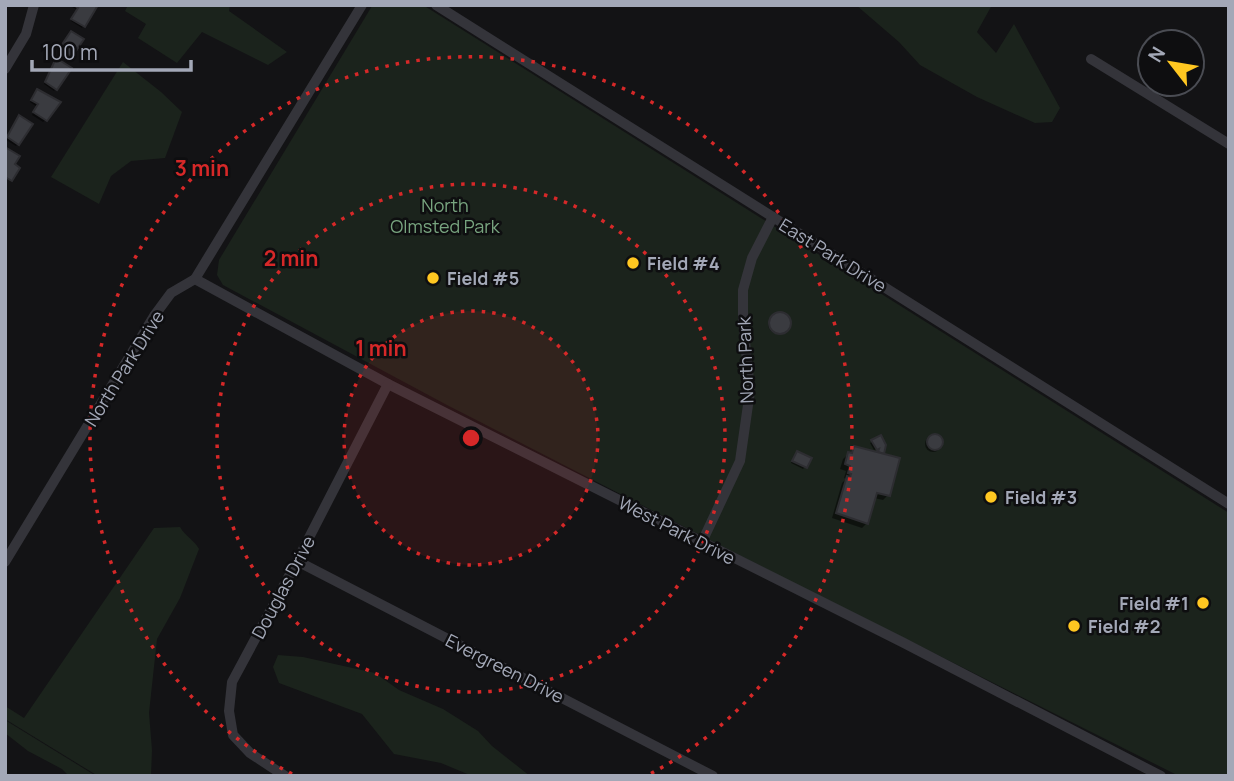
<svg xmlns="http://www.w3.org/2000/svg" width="1234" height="781" viewBox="0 0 1234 781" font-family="Manrope,sans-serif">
<rect width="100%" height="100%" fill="#131315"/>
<g fill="#1b231c">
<polygon points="128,5 230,5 229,11 287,52 268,65 202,32 177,63 138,38 146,24 125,11"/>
<polygon points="423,5 1229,513 1229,776 1179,776 776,574 447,405 223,285 217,275 219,260 372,6"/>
<polygon points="856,5 992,5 977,32 996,53 1014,24 1060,108 1052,122 1035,123 977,97 920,65 899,42"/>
<polygon points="123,62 161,92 182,112 165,158 131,161 111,176 99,204 51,177"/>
<path d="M 180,527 C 185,536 194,540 199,549 L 180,598 L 157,639 L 149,713 L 152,750 L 151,776 L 98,776 L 5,719 L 5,706 L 24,718 L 154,528 Z"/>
<polygon points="278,655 303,657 375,673 399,690 443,709 478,731 492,746 530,776 472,776 441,763 394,754 362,714 279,683 273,667"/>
<polygon points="5,720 96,776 69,776 62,769 28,751 5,733"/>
</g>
<g fill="#0007">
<polygon points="69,5 96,5 82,28 71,21 77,10"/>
<polygon points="69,35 71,56 69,58 59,52"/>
<polygon points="54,63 56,88 54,91 44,84"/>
<polygon points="36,93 46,120 43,122 32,115 37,107 30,102"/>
<polygon points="17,120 18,144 16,146 6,140"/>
<circle cx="778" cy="324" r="10"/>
<circle cx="933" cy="444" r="8"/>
<polygon points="880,437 888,495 883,500 874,498 867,523 862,528 832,518 842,483 846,479 844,478 846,471 840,469 843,459 855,448 877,454 879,448 874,450 870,443"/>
<polygon points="795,455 805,467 803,469 791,463"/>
</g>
<g fill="#3a3b40" stroke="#2d2d31" stroke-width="2">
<polygon points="74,5 98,5 85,27 71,19 78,8"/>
<polygon points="71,31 84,39 72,57 59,49"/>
<polygon points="56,58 72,68 57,90 45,82"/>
<polygon points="37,89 61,102 47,121 33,112 38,104 31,100"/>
<polygon points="19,115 33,124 19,145 7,137"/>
<polygon points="5,147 20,156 15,164 20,168 12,181 5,177"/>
<circle cx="780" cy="323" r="11"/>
<circle cx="935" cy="442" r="8"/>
<polygon points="881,435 886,445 884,454 878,452 879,449 877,450 871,440"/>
<polygon points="854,446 900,458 890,496 877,493 868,524 836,513 847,476 850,477 851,474 848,473 850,466 845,464 848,452 852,453"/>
<polygon points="797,451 812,458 807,468 792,461"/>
</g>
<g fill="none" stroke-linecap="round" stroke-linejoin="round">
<g stroke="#34343a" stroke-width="10">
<polyline points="436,5 1229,504"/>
<polyline points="1091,59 1229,144"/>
<polyline points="5,69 26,34 34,5"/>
<polyline points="195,279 388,384 902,642 1161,776"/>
<polyline points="702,542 740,461 750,391 743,321 743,290 752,258 773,217"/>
<polyline points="297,561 713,776"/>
<polyline points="5,562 154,316 171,293 195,279 362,5"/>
<polyline points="285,776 250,753 233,735 229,711 232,682 297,561 388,384"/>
</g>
</g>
<circle cx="471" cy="438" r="127" fill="#d62828" fill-opacity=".12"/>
<g fill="none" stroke="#d62828" stroke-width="3.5" stroke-dasharray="3.5 7">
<circle cx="471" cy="438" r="127"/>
<circle cx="471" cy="438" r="254"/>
<path d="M292 774A381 381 0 1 1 650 774"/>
</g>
<g fill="#ffc721" stroke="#0e0e10" stroke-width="2.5">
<circle cx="633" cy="263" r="7"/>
<circle cx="433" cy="278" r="7"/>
<circle cx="991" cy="497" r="7"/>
<circle cx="1203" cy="603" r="7"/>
<circle cx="1074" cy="626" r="7"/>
</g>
<g text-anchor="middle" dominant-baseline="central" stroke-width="5" stroke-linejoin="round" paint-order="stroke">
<g font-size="18" fill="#78a47f" stroke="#0e0e10">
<text x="445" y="205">North<tspan x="445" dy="21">Olmsted Park</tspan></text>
</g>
<g font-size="18" fill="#a3a8b7" stroke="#0e0e10">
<text transform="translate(833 255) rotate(32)">East Park Drive</text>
<text transform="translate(745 360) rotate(-92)">North Park</text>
<text transform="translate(124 368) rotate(-58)">North Park Drive</text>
<text transform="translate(677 530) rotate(27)">West Park Drive</text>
<text transform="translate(283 587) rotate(-62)">Douglas Drive</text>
<text transform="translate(505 668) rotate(27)">Evergreen Drive</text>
</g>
<g font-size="18" font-weight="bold" fill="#a3a8b7" stroke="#0e0e10" text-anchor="start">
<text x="647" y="263">Field #4</text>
<text x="447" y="278">Field #5</text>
<text x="1005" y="497">Field #3</text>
<text x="1189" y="603" text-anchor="end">Field #1</text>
<text x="1088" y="626">Field #2</text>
</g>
</g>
<circle cx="471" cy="438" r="10" fill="#d62828" stroke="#0e0e10" stroke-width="3.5"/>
<g font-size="21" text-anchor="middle" font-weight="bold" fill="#d62828" stroke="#0e0e10" stroke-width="5" stroke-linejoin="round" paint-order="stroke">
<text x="202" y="176">3 min</text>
<text x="291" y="266">2 min</text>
<text x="381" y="356">1 min</text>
</g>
<rect width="1234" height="781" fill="none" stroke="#a3a8b7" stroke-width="14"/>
<g transform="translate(1171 63) rotate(301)"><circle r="33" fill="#0e0e10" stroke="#4a4c53" stroke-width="2"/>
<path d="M0-5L12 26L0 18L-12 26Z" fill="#ffc721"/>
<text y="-10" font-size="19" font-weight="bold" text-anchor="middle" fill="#a3a8b7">N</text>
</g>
<path d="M32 60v10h159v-10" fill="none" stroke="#a3a8b7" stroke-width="3.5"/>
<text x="42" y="60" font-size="21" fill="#a3a8b7" stroke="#0e0e10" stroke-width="5" paint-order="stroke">100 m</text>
</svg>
